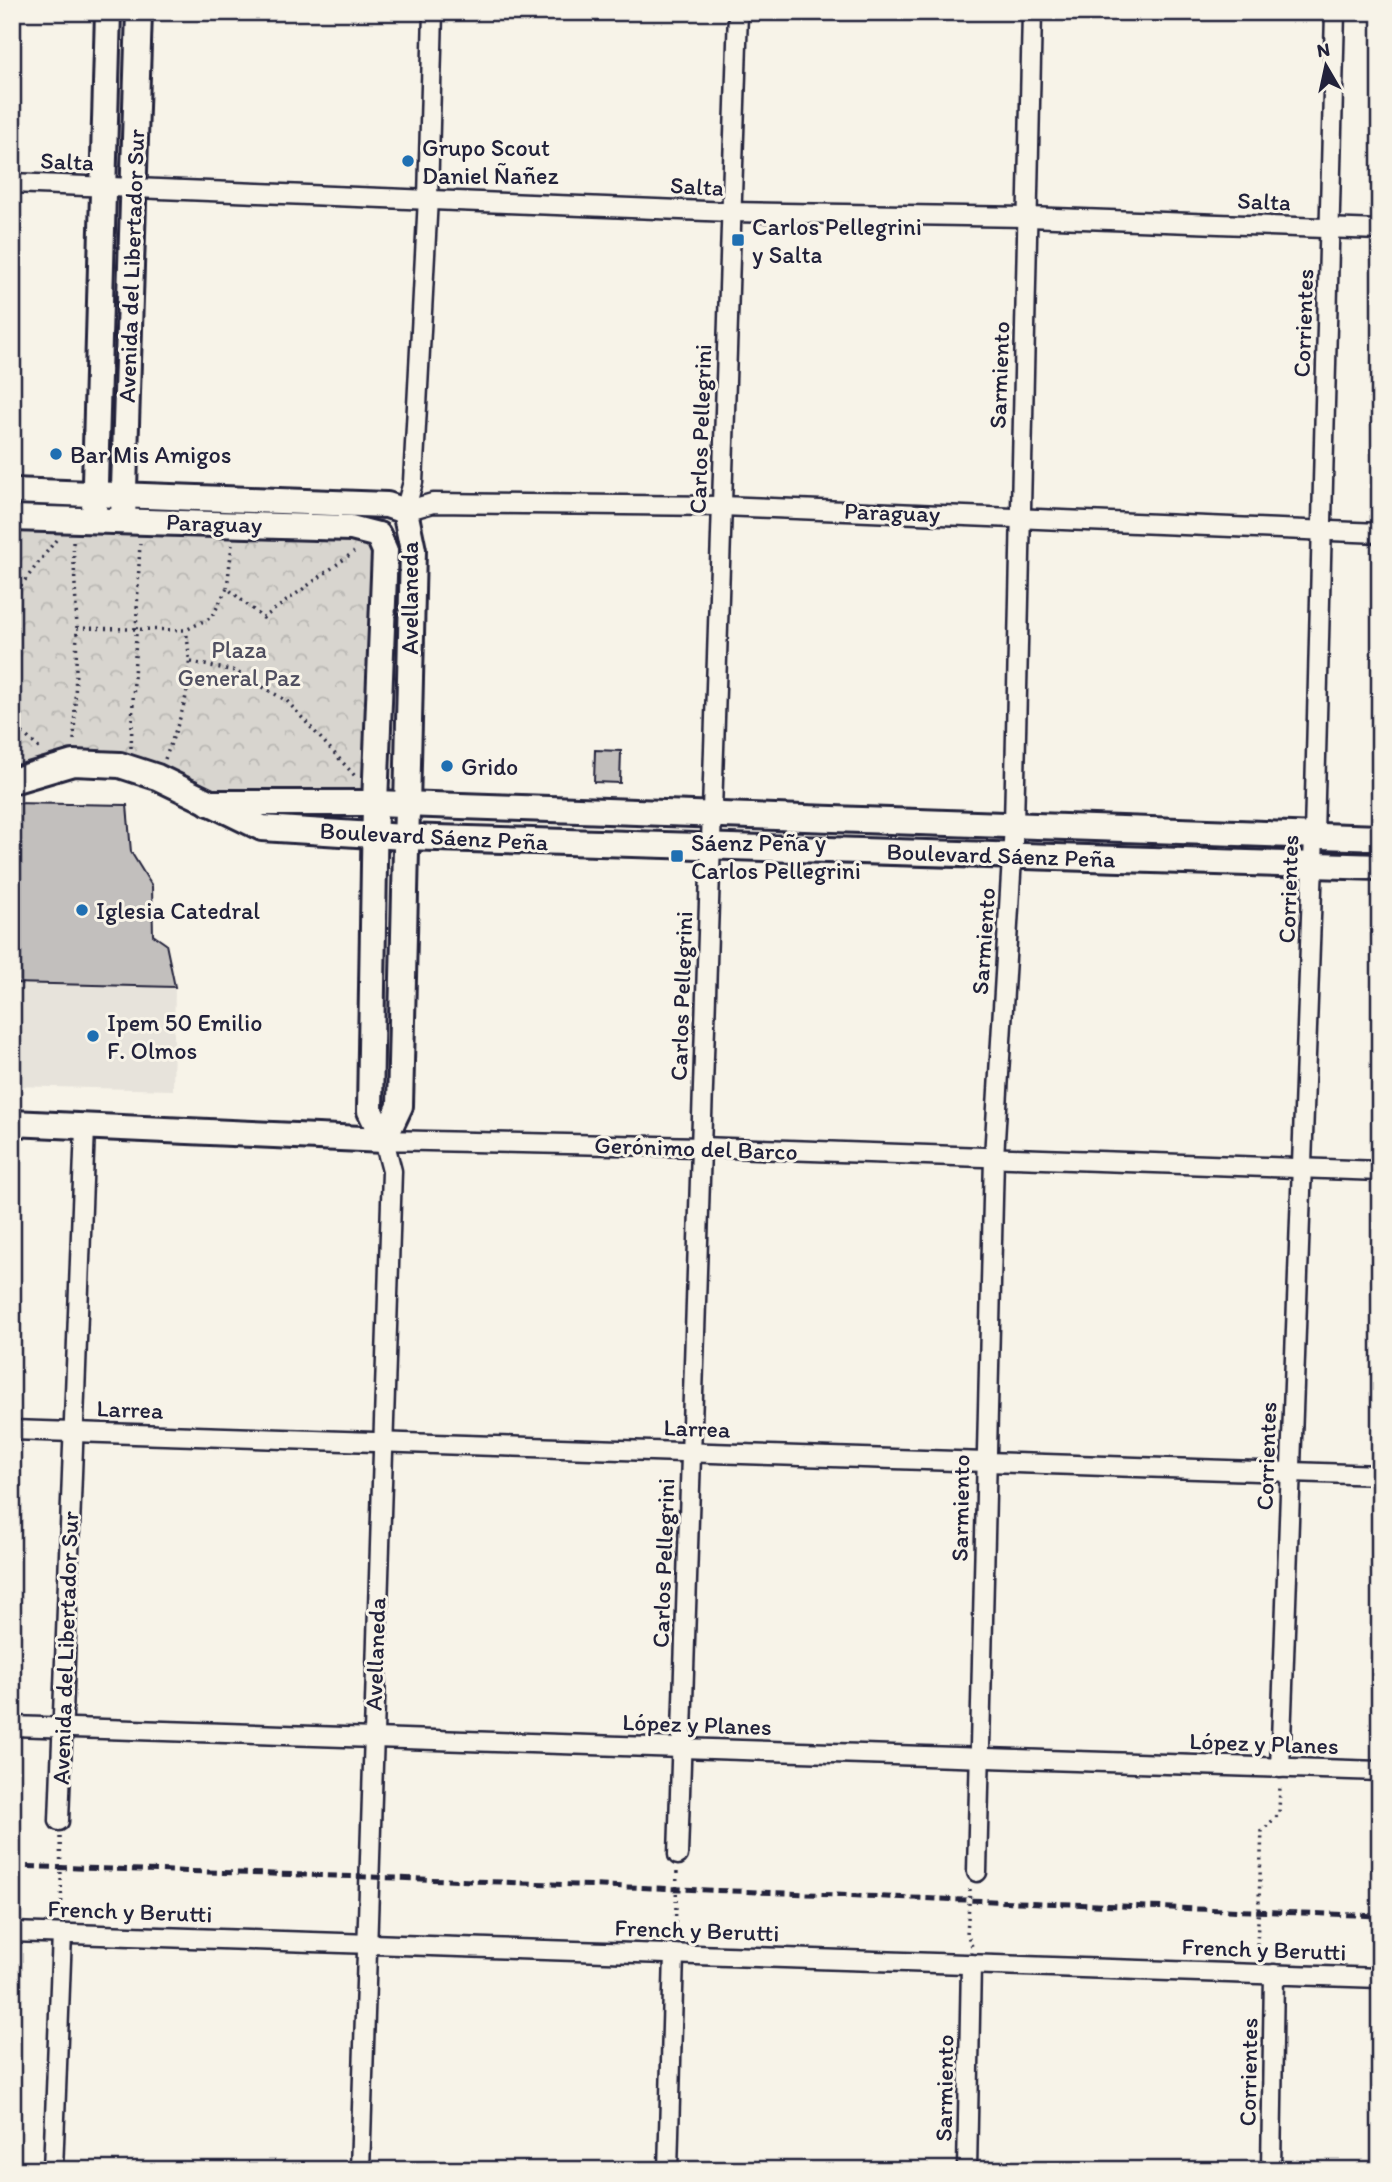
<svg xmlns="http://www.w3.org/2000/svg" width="1392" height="2182" viewBox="0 0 1392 2182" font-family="Itim,sans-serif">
<defs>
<pattern id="forest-crowns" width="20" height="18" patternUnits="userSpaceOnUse" patternTransform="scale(1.75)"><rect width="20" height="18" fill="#d8d5cf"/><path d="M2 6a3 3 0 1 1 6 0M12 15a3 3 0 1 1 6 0" fill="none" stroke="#b9b7b3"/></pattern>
</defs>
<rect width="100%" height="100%" fill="#f7f3e8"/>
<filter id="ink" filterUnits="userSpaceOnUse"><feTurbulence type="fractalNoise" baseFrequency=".0143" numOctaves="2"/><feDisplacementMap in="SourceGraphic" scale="14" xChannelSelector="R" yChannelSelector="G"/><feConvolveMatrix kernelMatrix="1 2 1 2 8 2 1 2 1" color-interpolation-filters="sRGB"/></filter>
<g filter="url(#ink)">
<polygon fill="#e7e3db" points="12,983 175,987 173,1090 12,1086"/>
<polygon fill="url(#forest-crowns)" stroke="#7d7c85" stroke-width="2" points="12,518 378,535 375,803 209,803 120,765 12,781"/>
<g fill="#c2bfbd" stroke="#22223b" stroke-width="2">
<polygon points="595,750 621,751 620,783 594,782"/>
<polygon points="12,803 127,805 131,852 152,886 153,935 166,944 175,987 12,983"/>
</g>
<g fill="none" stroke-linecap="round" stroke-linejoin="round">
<g stroke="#22223b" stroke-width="23">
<g id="minor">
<polyline points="12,183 731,212 1028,217 1380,230"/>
<polyline points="405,511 433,503 722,506 1380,533"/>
<polyline points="405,511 413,482 428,198 433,12"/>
<polyline points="12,1430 1380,1475"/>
<polyline points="12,1726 1380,1771"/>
<polyline points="1280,1768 1314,835 1335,12"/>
<polyline points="59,1821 85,1127"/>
<polyline points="678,1855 738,12"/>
<polyline points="977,1872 994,1157 1014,825 1032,12"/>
<polyline points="12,1932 1380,1978"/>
<polyline points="53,2170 62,1934"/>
<polyline points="360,2170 392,1171 384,1140 701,1147 1380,1171"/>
<polyline points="668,2170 674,1954"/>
<polyline points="967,2170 971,1964"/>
<polyline points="1271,2170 1274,1974"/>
</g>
</g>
<g stroke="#22223b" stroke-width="30">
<g id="secondary">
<polyline points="12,491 387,505 405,511"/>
<polyline points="12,518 351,528 378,535"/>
<polyline points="94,519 108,12"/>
<polyline points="123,520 139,12"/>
<polyline points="378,535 385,551 375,803 370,1111 384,1140"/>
<polyline points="12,781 73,763 120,765 157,777 262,828 404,837 1380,867"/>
<polyline points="209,803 375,803 1380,838"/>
<polyline points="12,1123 384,1140"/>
<polyline points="384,1140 400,1106 413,550 405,511"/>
</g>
</g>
<g stroke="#22223b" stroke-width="3.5" stroke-dasharray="2 5" stroke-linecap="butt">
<polyline points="73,542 77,628 74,741"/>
<polyline points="227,588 232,545"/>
<polyline points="12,597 56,540"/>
<polyline points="77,628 186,630 212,617 227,588 263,618 354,552"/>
<polyline points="191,662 235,671 287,701 355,776"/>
<polyline points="12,723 41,750"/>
<polyline points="131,748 140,542"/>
<path d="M 165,759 C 184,708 195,685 186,630"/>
<polyline points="60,1837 62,1917"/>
<polyline points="970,1889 967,1934 972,1946"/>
<polyline points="675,1937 677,1871"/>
<polyline points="1263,1957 1257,1945 1262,1831 1279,1814 1280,1784"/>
</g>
<use href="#minor" stroke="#f7f3e8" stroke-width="18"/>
<use href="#secondary" stroke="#f7f3e8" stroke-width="24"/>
<polyline stroke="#22223b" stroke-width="5" stroke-dasharray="10 5" stroke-linecap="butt" points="12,1866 369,1877 1380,1916"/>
</g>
</g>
<g fill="#1f6fb2" stroke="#f7f3e8" stroke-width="2.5">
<circle cx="408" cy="161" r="7"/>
<rect x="731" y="233" width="14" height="14" rx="3.5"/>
<circle cx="56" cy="454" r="7"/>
<circle cx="447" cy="766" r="7"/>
<rect x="670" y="849" width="14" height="14" rx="3.5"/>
<circle cx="82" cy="910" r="7"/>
<circle cx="93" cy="1036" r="7"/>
</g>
<g text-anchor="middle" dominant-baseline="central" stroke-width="6" stroke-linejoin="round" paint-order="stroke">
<g font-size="24" fill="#22223b" stroke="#f7f3e8" text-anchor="start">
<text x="422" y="147">Grupo Scout<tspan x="422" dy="28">Daniel Ñañez</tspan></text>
<text x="752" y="226">Carlos Pellegrini<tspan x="752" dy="28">y Salta</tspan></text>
<text x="70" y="454">Bar Mis Amigos</text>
<text x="461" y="766">Grido</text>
<text x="691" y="842">Sáenz Peña y<tspan x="691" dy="28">Carlos Pellegrini</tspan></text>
<text x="96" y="910">Iglesia Catedral</text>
<text x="107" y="1022">Ipem 50 Emilio<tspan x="107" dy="28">F. Olmos</tspan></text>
</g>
<g font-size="24" fill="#22223b" stroke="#f7f3e8">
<text transform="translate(67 161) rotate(2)">Salta</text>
<text transform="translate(697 186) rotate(3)">Salta</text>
<text transform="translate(1264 201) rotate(2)">Salta</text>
<text transform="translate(131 266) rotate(-88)">Avenida del Libertador Sur</text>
<text transform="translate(1303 323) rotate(-88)">Corrientes</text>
<text transform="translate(999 375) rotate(-88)">Sarmiento</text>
<text transform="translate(700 429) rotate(-88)">Carlos Pellegrini</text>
<text transform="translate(892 512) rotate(2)">Paraguay</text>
<text transform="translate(214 523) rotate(2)">Paraguay</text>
<text transform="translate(409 598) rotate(-90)">Avellaneda</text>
<text transform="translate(434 836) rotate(3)">Boulevard Sáenz Peña</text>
<text transform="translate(1001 855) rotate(2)">Boulevard Sáenz Peña</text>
<text transform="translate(1288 889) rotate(-88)">Corrientes</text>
<text transform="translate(983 941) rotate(-86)">Sarmiento</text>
<text transform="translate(681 996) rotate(-88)">Carlos Pellegrini</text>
<text transform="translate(696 1148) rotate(2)">Gerónimo del Barco</text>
<text transform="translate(130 1409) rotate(2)">Larrea</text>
<text transform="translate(697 1428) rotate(2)">Larrea</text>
<text transform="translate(1266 1456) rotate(-88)">Corrientes</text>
<text transform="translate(960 1508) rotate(-89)">Sarmiento</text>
<text transform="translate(663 1563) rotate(-88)">Carlos Pellegrini</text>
<text transform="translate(65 1648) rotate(-88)">Avenida del Libertador Sur</text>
<text transform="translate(375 1654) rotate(-88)">Avellaneda</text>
<text transform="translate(697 1724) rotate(2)">López y Planes</text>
<text transform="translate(1264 1743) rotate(2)">López y Planes</text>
<text transform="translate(130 1911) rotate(2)">French y Berutti</text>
<text transform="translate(697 1930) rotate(2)">French y Berutti</text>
<text transform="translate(1264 1949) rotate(2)">French y Berutti</text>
<text transform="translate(1248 2072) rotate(-89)">Corrientes</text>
<text transform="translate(944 2088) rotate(-89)">Sarmiento</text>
</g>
<g font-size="24" fill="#504f60" stroke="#f7f3e8">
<text x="239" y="649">Plaza<tspan x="239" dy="28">General Paz</tspan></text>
</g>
</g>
<rect width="1392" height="2182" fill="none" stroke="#f7f3e8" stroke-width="42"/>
<rect x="21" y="21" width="1350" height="2140" fill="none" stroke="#22223b" stroke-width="2.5" filter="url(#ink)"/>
<g transform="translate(1326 66) rotate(351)" stroke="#f7f3e8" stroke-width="5" paint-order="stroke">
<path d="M0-5L12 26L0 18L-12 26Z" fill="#22223b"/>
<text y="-10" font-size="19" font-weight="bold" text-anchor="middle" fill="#22223b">N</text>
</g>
</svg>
